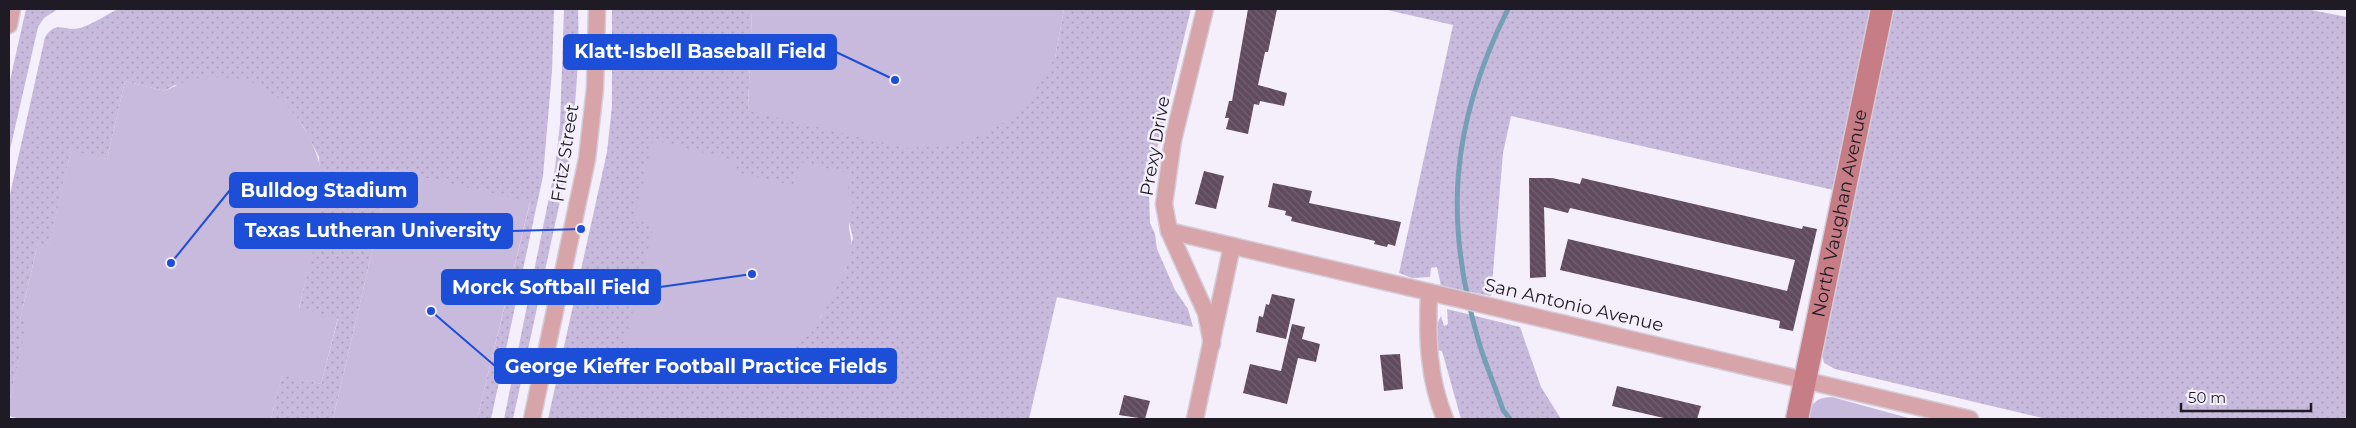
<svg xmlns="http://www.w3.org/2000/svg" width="2356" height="428" viewBox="0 0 2356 428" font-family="Montserrat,sans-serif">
<defs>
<pattern id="grass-dots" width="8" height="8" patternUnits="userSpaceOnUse" patternTransform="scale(1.25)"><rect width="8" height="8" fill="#c8badc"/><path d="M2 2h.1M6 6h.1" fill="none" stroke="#ab9fbd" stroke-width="1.8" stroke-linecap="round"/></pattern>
<pattern id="building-back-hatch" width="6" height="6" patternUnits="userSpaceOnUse" patternTransform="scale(1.25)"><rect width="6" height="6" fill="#604a5e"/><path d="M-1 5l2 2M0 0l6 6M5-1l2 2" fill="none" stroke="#726171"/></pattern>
</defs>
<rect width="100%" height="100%" fill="#f4effb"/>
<g fill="url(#grass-dots)" fill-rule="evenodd">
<polygon points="26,9 58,9 44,18 38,27 9,154 9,85"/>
<path d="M 119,9 L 554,9 L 552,71 L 543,176 L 491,419 L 477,419 L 530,203 L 391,170 L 333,419 L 271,419 L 282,374 L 321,384 L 338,319 L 299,309 L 321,211 L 319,157 L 303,126 L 291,111 L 175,85 L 165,91 L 125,81 L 107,159 L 71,151 L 49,246 L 38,243 L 20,320 L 28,322 L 9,403 L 9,199 L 45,37 C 57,19 64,32 80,28 C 94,24 106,14 119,9 Z"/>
<path d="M 564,9 L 578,9 C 580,61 575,113 568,164 L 513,419 L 504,419 L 555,168 L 560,124 Z"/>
<path d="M 612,9 L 752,9 L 748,111 L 1055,58 L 1064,9 L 1191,9 L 1154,161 L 1149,195 L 1150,223 L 1155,234 L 1157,249 L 1175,290 L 1188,309 L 1193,327 L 1057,297 L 1029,419 L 548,419 L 607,152 L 612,106 ZM 849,222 L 853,238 L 845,269 L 821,317 L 758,364 L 741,369 L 701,369 L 660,360 Z"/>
<polygon points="1383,9 1870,9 1833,190 1511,116 1503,153 1491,296 1441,286 1437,267 1431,268 1430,277 1412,278 1399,273 1453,25"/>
<polygon points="1892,9 2306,9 2347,17 2347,419 2047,419 1835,369 1824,363 1822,354"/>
<polygon points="1447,309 1520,327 1541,387 1561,419 1461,419 1442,351 1435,350 1434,317 1438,322 1441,316 1444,326 1448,324"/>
</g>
<g fill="#c8badc">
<polygon points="752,9 1064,9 1055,58 1028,103 993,130 952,146 906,148 748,111"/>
<path d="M 210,77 C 220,78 231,77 241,79 C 289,89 326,149 323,196 C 320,233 307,272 299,308 L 338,318 L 321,384 L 282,375 L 271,419 L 21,419 L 9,416 L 9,403 L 27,323 L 20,320 L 38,243 L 49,245 L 71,150 L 107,159 L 125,81 L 165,91 L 190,79 Z"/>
<path d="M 653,140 L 738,161 L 735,172 L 795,186 L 801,162 L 851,174 L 847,192 L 853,202 C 852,208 850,215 849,221 C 848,232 853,238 851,251 C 847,265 841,280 834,293 C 805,356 757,378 688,367 C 679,366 667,364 659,359 C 646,352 640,347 625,343 L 654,225 L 634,220 Z"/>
<polygon points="391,170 530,202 477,419 333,419"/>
<path d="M 1832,397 L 1912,419 L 1808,419 C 1811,403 1815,398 1832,397 Z"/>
</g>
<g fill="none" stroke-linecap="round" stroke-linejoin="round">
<path stroke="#749fb4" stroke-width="5" d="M 1508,9 C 1450,125 1443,222 1480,346 C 1487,368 1496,389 1503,410 L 1510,419"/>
</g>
<g fill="url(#building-back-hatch)">
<polygon points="1248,9 1277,9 1268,52 1265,52 1258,85 1287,93 1284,106 1260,101 1259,105 1254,104 1248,134 1226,129 1229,118 1225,118 1229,101 1232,101"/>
<polygon points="1204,171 1224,176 1216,209 1195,204"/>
<polygon points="1529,178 1552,178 1580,184 1582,178 1802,229 1803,226 1817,229 1793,331 1779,328 1780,321 1560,270 1568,239 1787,291 1795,260 1570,208 1568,213 1544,207 1546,277 1530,278"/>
<polygon points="1273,183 1312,191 1309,203 1401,222 1395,246 1388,244 1387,247 1374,244 1375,241 1291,221 1292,217 1285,215 1286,211 1268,207"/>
<polygon points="1272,294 1295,299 1286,339 1256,332 1259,316 1263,317 1266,304 1269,305"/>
<polygon points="1292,324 1305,327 1302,339 1320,344 1316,362 1298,358 1287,404 1243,393 1250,364 1281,371"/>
<polygon points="1400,354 1403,389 1384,391 1380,355"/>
<polygon points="1617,386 1701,406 1697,419 1668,419 1612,406"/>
<polygon points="1124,395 1150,401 1145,419 1119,415"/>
</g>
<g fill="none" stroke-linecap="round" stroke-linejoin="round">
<g stroke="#d2cdd9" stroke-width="19">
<g id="street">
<polyline points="1205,9 1173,140 1164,204 1169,231 1206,313 1212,344"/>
<polyline points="9,25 12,9"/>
<polyline points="1169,231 1970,419"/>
<path d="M 1429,292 C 1427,336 1428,378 1445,419"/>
<polyline points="532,419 587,159 595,88 597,9"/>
<polyline points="1195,419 1232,246"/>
</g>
</g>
<g stroke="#d2cdd9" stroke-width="25">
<g id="secondary">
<path id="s1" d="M 1797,419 L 1882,9"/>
</g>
</g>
<use href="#street" stroke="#d7a4a9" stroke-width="16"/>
<use href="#secondary" stroke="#c67d86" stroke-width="22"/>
</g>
<g text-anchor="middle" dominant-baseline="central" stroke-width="5" stroke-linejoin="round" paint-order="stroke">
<g font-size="18" fill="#1f1b25" stroke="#f4effb">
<text transform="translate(1155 146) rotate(-80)">Prexy Drive</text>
<text transform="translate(565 153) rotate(-81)">Fritz Street</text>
<text stroke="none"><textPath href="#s1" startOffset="210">North Vaughan Avenue</textPath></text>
<text transform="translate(1574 305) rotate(13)">San Antonio Avenue</text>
</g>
</g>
<path fill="none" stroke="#1d4ed8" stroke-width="2" d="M895 80L836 52M171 263L230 190M581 229L512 231M752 274L660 287M431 311L495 366"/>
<g fill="#1d4ed8" stroke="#f4effb" stroke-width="2">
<circle cx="895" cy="80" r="5"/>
<circle cx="171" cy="263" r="5"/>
<circle cx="581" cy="229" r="5"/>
<circle cx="752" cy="274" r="5"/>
<circle cx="431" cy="311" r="5"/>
</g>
<g fill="#1d4ed8" stroke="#1d4ed8" stroke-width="2">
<rect x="564" y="35" width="272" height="34" rx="5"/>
<rect x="230" y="173" width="187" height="34" rx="5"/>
<rect x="235" y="214" width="277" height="34" rx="5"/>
<rect x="442" y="270" width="218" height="34" rx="5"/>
<rect x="495" y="349" width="401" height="34" rx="5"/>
</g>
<g font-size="19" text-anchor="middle" font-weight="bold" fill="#fff">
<text x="700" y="58">Klatt-Isbell Baseball Field</text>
<text x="324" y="197">Bulldog Stadium</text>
<text x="373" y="237">Texas Lutheran University</text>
<text x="551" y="294">Morck Softball Field</text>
<text x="696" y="373">George Kieffer Football Practice Fields</text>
</g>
<rect width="2356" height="428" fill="none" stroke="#1f1b25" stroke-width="20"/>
<path d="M2181 403v8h130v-8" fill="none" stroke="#1f1b25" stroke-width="2.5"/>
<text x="2188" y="403" font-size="15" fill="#1f1b25" stroke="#f4effb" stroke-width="4" paint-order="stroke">50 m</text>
</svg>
